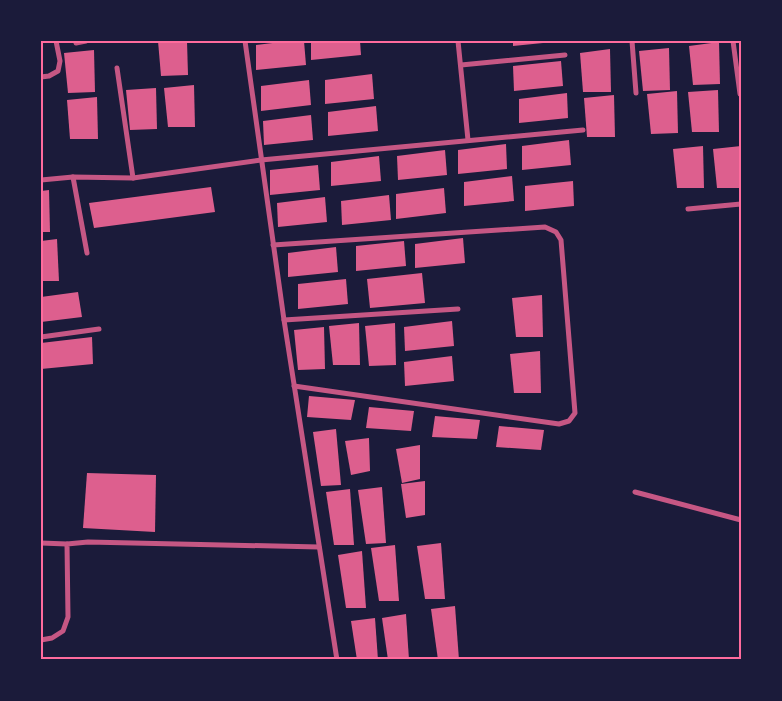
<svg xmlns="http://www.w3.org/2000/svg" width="782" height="701" viewBox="0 0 782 701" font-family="'DejaVu Sans',sans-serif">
<rect width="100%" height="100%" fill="#1b1b3a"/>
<g fill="#dd5f8e">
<polygon points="158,41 187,41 188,75 161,76"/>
<polygon points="289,41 304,41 306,65 256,70 256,45"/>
<polygon points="311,41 360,41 361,55 311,60"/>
<polygon points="513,41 543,41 543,43 513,46"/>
<polygon points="719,42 720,84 693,85 689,46"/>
<polygon points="669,48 670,90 643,91 639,51"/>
<polygon points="610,49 611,92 583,92 580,53"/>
<polygon points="94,50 95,92 68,93 64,53"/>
<polygon points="561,61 563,86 514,91 513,66"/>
<polygon points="372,74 374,99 325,104 325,80"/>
<polygon points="309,80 311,105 261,111 261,86"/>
<polygon points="194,85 195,127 168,127 164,88"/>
<polygon points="156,88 157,129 130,130 126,90"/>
<polygon points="718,90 719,132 692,132 688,92"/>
<polygon points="677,91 678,133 651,134 647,94"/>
<polygon points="567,93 568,118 519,123 519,99"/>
<polygon points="614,95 615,137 587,137 584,98"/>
<polygon points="97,97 98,139 70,139 67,100"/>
<polygon points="376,106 378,131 328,136 328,112"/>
<polygon points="311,115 313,140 264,145 263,121"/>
<polygon points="569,140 571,165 522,170 522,146"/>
<polygon points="506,144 507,169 458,174 458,150"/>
<polygon points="703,146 704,188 677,188 673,149"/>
<polygon points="741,146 741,188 717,188 713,149"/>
<polygon points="445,150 447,175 398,180 397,156"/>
<polygon points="379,156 381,181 331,186 331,162"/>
<polygon points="318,165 320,190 270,195 270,170"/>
<polygon points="512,176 514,201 464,206 464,182"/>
<polygon points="573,181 574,206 525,211 525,186"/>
<polygon points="211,187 215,212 94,228 89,203"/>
<polygon points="444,188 446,213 396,219 396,194"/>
<polygon points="49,190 50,232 41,232 41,191"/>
<polygon points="389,195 391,220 342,225 341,201"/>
<polygon points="325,197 327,222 278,227 277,203"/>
<polygon points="463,238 465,263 415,268 415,244"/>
<polygon points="57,239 59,281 41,281 41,241"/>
<polygon points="404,241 406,266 356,271 356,246"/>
<polygon points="336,247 338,272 288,277 288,253"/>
<polygon points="422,273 425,303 370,308 367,279"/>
<polygon points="346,279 348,304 298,309 298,284"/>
<polygon points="78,292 82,317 41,322 41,297"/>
<polygon points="542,295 543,337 516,337 512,298"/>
<polygon points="452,321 454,346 405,351 404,327"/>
<polygon points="359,323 360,365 333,365 329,326"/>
<polygon points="395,323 396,365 369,366 365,326"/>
<polygon points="324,327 325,369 298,370 294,330"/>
<polygon points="92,337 93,364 41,369 41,343"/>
<polygon points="540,351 541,393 514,393 510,354"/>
<polygon points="452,356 454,381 405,386 404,362"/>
<polygon points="309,396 355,400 351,420 307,417"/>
<polygon points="369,407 414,411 411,431 366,428"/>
<polygon points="435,416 480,420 477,439 432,437"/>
<polygon points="499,426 544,430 541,450 496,447"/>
<polygon points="336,429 341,485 321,486 313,432"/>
<polygon points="369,438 370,471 351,475 345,441"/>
<polygon points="420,445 420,479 402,483 396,449"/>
<polygon points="87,473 156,475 155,532 83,528"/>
<polygon points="425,481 425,515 406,518 401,484"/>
<polygon points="382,487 386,543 366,544 358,490"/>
<polygon points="350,489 354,545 334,545 326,492"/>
<polygon points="441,543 445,599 425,599 417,546"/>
<polygon points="395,545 399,601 379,601 371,548"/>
<polygon points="362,551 366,608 346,608 338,555"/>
<polygon points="455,606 459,660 438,660 431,609"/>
<polygon points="406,614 409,660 388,660 382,618"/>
<polygon points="375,618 378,660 357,660 351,621"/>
</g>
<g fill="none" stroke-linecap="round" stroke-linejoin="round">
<g stroke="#c65784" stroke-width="5">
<polyline points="245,41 284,320 337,660"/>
<polyline points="458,41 468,140"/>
<polyline points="632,41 636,93"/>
<polyline points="733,41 740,94"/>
<polyline points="76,43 86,41"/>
<polyline points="461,65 565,55"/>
<polyline points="117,68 133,178"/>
<polyline points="41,77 49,76 58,71 60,61 56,41"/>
<polyline points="73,177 87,253"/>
<polyline points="41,180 73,177 133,178 261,160 583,130"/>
<polyline points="688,209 741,204"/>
<polyline points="273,245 545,227 556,232 561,240 575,413 569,421 559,424 294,386"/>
<polyline points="284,320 458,309"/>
<polyline points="41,337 99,329"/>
<polyline points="635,492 741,520"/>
<polyline points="41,543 67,544"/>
<polyline points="41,640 52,638 63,631 68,617 67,544 88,542 319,547"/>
</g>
</g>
<rect width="782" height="701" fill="none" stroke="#1b1b3a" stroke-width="85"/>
<rect x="42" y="42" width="698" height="616" fill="none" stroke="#ff6b9d" stroke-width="2"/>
</svg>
